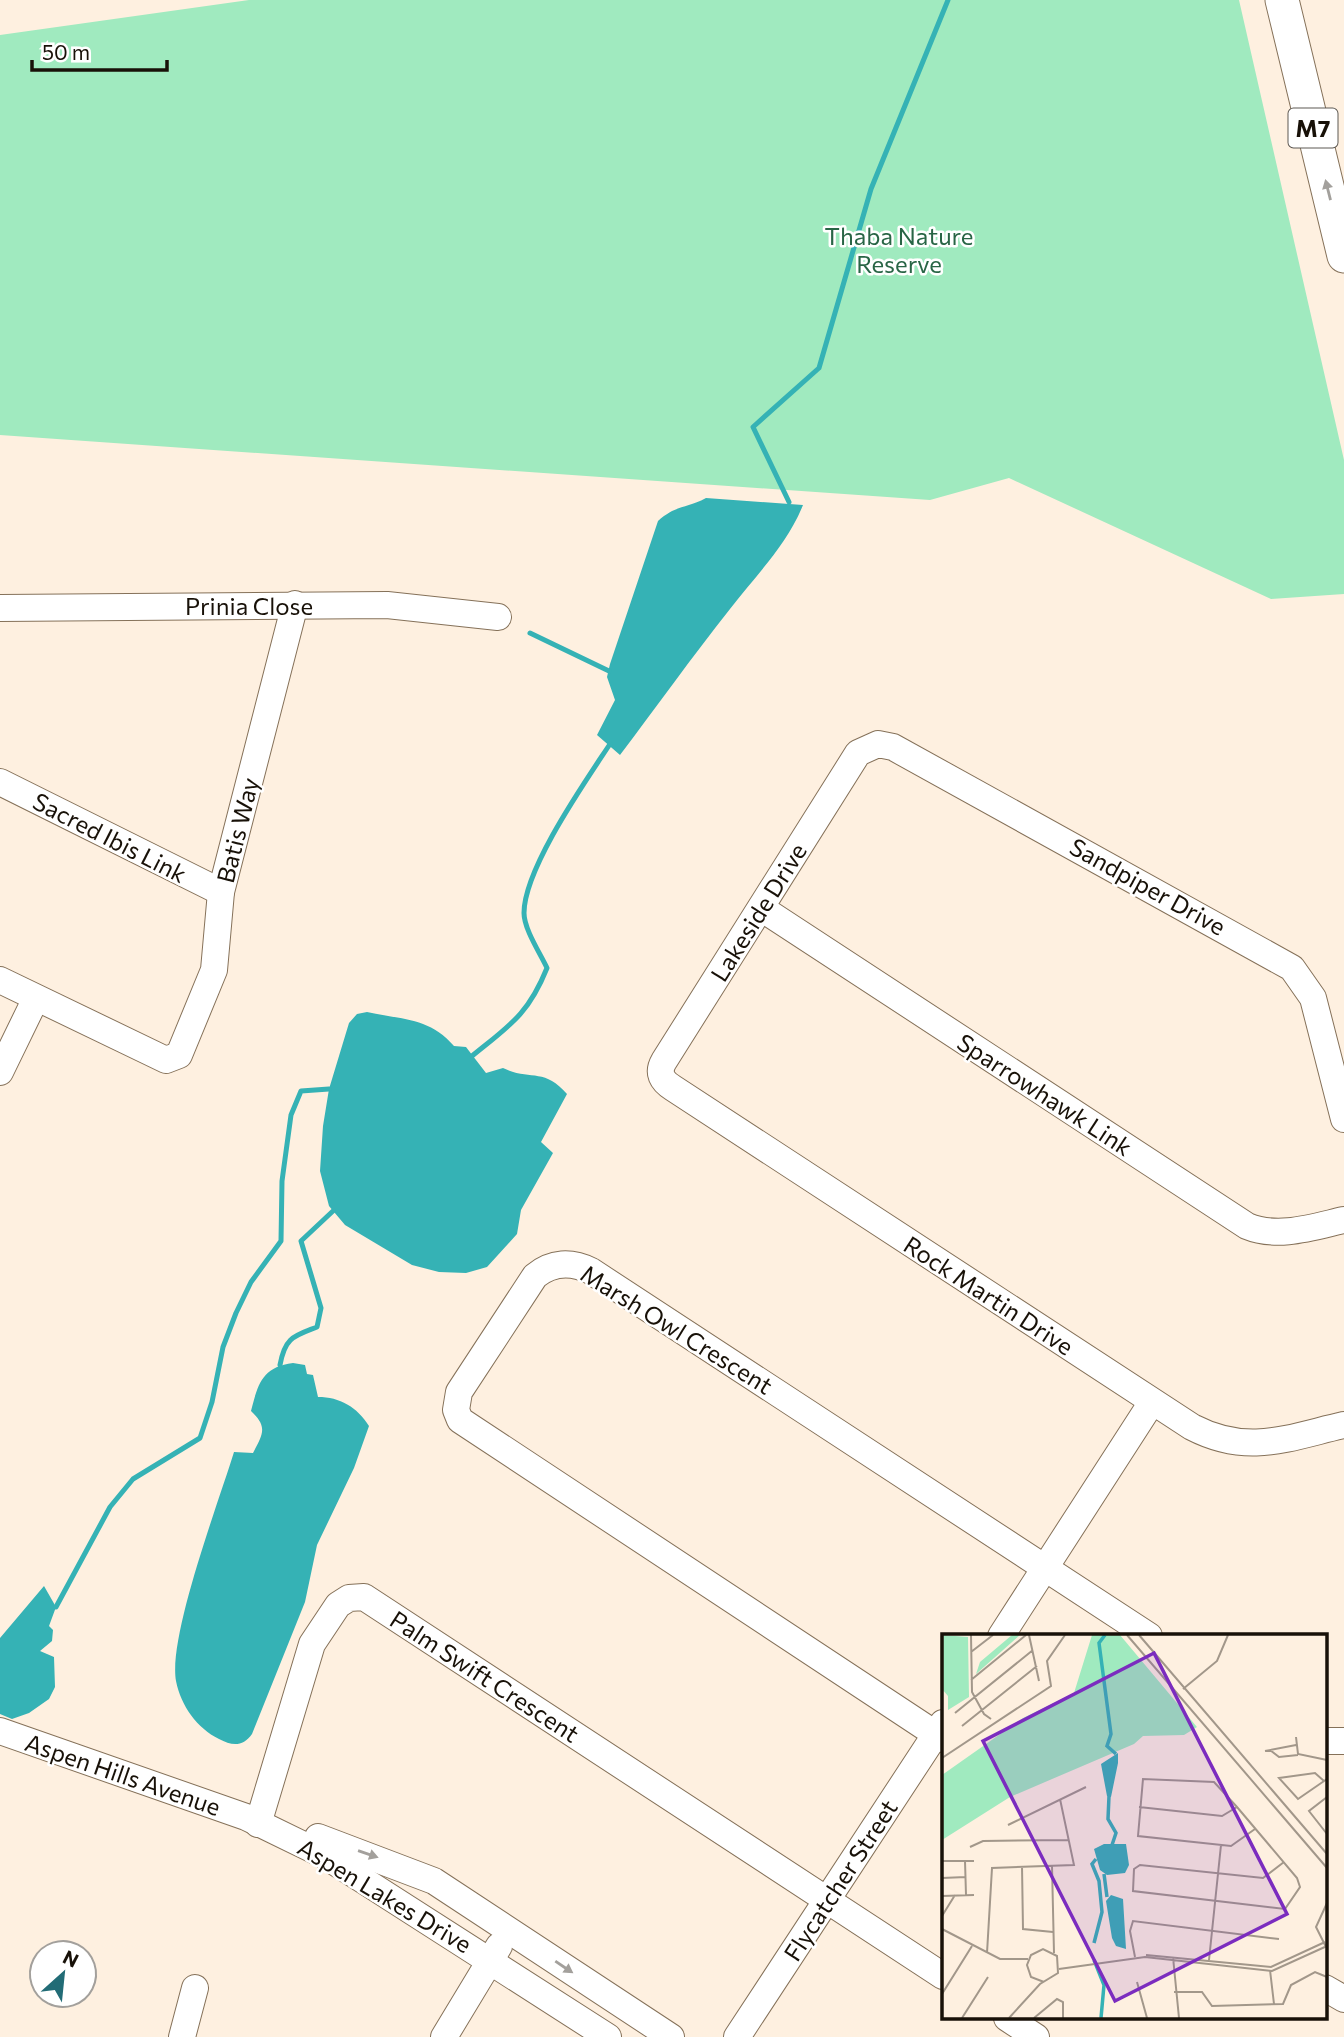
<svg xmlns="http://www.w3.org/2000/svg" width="1344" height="2037" viewBox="0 0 1344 2037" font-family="Commissioner,sans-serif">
<rect width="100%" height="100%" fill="#fef0e0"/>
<polygon fill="#a0eabf" points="249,0 1239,0 1344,460 1344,594 1271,599 1009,478 930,500 0,435 0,35"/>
<g fill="#35b2b5">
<path d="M 706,498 L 803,505 C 787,545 756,575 730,609 C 692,657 657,706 620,755 L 597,735 L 615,700 L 607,677 L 610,664 L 658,521 C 677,504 686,509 706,498 Z"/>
<path d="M 367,1012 C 402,1020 429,1017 454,1046 L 466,1047 L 486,1073 L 503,1068 C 530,1081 544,1067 567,1094 L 541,1142 L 553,1153 L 521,1210 L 517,1234 L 487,1267 L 466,1273 L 439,1272 L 412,1265 L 345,1225 L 329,1206 L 320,1171 L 323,1126 L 329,1089 L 349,1023 L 357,1014 Z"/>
<path d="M 293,1363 L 305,1365 L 307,1374 L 313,1375 L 318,1397 C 340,1397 357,1407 369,1426 L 354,1468 L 317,1545 L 305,1602 L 252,1734 C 243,1747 232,1746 219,1739 C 197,1728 181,1706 176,1681 C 168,1636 219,1501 234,1452 L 253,1453 C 263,1434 268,1427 251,1411 C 258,1384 262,1367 293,1363 Z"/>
<polygon points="44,1586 56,1607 49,1626 53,1630 52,1641 40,1651 54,1657 55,1687 49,1699 29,1713 12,1719 0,1714 0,1638"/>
</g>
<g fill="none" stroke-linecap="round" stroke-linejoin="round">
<g stroke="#35b2b5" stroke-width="5">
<polyline points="789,502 753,427 819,368 871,189 948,0"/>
<polyline points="530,633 609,671"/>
<path d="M 472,1056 C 510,1025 528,1015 547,968 C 540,953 524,929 524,913 C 524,869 585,782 610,744"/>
<path d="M 280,1365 C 285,1337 294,1336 317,1327 L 321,1308 L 301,1241 L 333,1211"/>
<polyline points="56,1607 110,1507 133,1479 200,1438 212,1402 223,1347 236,1313 251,1282 281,1241 282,1181 291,1115 301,1091 329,1089"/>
</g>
<g stroke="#857159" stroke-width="28">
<g id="minor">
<polyline points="0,608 387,605 498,617"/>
<polyline points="0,782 221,892"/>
<path d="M 761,908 L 1247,1226 C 1278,1239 1313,1227 1344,1220"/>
<polyline points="0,980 166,1060 179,1055 214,970 221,892 295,604"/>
<polyline points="0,1072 36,998"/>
<path d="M 1344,1119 L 1313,998 L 1292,968 L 893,747 L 878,744 L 858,753 L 664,1061 C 657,1073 662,1081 673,1088 L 1192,1427 C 1248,1456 1287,1438 1344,1425"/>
<polyline points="1001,1636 1152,1402"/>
<polyline points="0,1731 246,1817 324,1855 608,2037"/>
<path d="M 943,1739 L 460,1420 L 456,1410 L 459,1392 L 535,1276 C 552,1262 571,1261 591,1271 L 1149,1636"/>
<polyline points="1325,1741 1344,1741"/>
<polyline points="258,1824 312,1644 338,1605 349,1598 364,1597 943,1976"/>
<polyline points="318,1837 434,1881 671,2037"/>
<polyline points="1325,1988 1344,1999"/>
<polyline points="1007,2018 1036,2037"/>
<polyline points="182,2037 195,1988"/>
<polyline points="444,2037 499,1946"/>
<polyline points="737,2037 943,1723"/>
</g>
</g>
<g stroke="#857159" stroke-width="35">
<polyline id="major" points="1282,0 1344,256"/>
</g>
<use href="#minor" stroke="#fff" stroke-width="26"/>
<use href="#major" stroke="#fff" stroke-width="33"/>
</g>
<defs><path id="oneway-solid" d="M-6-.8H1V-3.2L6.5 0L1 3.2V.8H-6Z" transform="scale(1.75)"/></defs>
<g fill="#a3a09c">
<use href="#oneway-solid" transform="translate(1328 190) rotate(-104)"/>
<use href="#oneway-solid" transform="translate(368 1854) rotate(19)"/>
<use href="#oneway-solid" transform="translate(564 1967) rotate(34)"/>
</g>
<g text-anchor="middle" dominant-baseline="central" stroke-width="5" stroke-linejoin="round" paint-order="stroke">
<rect fill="#fff" stroke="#5d5852" stroke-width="2" x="1288.5" y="108.5" width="49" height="39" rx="5"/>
<g font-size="23" font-weight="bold" fill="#181108">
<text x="1313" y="128">M7</text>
</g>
<g font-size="24" fill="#286545" stroke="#fff">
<text x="899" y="235">Thaba Nature<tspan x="899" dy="28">Reserve</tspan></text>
</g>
<g font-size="24" fill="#181108" stroke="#fff">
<text x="249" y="605">Prinia Close</text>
<text transform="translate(237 830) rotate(-76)">Batis Way</text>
<text transform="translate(110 837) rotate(27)">Sacred Ibis Link</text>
<text transform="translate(1148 886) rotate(29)">Sandpiper Drive</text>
<text transform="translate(758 912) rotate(-58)">Lakeside Drive</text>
<text transform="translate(1045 1094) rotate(33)">Sparrowhawk Link</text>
<text transform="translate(989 1295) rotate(33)">Rock Martin Drive</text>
<text transform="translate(677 1329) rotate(32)">Marsh Owl Crescent</text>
<text transform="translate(485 1676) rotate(33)">Palm Swift Crescent</text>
<text transform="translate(123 1774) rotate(19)">Aspen Hills Avenue</text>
<text transform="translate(840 1880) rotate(-57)">Flycatcher Street</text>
<text transform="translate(385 1895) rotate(31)">Aspen Lakes Drive</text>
</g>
</g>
<g transform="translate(942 1634)">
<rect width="385" height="385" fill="#fef0e0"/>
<path d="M 0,1 L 26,3 L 27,63 L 6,76 L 6,62 L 0,55 ZM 70,1 L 78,1 L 34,40 L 38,28 ZM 150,1 L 178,1 L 255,93 L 242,101 L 201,102 L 192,110 L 68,163 L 0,206 L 0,141 L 81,84 L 132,59 Z" fill="#a0eabf"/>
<path d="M 176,119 L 176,129 L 169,163 L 165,162 L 159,130 ZM 162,210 L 184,210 L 187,231 L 183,239 L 165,241 L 158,236 L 152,215 ZM 169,261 L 181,265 L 184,315 L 174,312 L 170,304 L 164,267 Z" fill="#35b2b5"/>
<path fill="none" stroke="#35b2b5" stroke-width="3.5" d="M 163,1 L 157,9 L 169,100 L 165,112 L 174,120M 167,162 L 166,185 L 174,199 L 170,211M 162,240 L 165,263M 152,309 L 160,278 L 157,247 L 150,230 L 154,225M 152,326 L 162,351 L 159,384"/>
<path fill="none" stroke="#a2978a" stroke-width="2" d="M 29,1 L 30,58 L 42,80 L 49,85M 87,1 L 97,47M 185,1 L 385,234M 197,1 L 385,220M 29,18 L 51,1M 29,46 L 84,1M 241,55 L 275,27 L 286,1M 13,79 L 91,16M 20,92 L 95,32M 354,103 L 356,120 L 385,126M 328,116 L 337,123 L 356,121M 323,117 L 354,111M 0,124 L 109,52 L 105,27 L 123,1M 382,147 L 373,139 L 337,144 L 356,165 L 385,145M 385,163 L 367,177 L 385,200M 197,173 L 280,182 L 295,173M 66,191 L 144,153M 313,195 L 289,212 L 196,202 L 201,145 L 272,148 L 295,173 L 355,244 L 358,253 L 343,275 L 191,257 L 192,235 L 198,231 L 321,244 L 342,228M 28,213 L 41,207 L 127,206M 0,227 L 32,227M 23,227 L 24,261M 80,232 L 81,295 L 111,298M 110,232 L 112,319M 0,244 L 24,243M 0,262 L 32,261M 0,282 L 13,261M 0,295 L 58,325 L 86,325M 384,313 L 374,293 L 385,269M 45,319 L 50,234 L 132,231 L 118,165M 204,321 L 329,333 L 383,308M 193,323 L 188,297 L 191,287 L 337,305M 231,323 L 237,384M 267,326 L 279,211M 117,335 L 203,323 L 330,337 L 385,312M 328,336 L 332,370M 195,348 L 205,384M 232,358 L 260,358 L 270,372 L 341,370 L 349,351 L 373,338 L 385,343M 0,360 L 30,312M 20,384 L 46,343M 67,384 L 98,350 L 116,339 L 115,322 L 101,315 L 89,321 L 85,331 L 89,343 L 102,348M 92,384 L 115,365 L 121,368 L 121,384"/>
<path fill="#7b2cbf" fill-opacity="0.15" stroke="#7b2cbf" stroke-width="3.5" d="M 212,19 L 345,280 L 173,367 L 41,107 Z"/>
<rect width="385" height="385" fill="none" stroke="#181108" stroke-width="3.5"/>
</g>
<g transform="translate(63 1974) rotate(27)"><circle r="33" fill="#ffffff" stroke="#a3a09c" stroke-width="2"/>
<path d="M0-5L12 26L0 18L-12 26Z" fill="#226c76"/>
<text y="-10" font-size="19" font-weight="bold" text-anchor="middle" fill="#181108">N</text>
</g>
<path d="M32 60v10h135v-10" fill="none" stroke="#181108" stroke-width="3.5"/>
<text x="42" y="60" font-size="21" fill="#181108" stroke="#ffffff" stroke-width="5" paint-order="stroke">50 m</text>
</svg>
